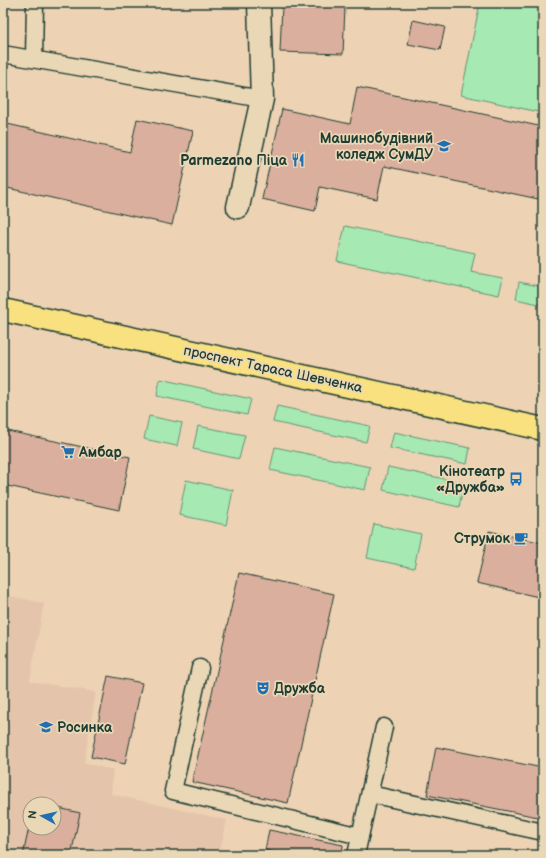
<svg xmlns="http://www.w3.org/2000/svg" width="546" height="858" viewBox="0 0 546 858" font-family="'Balsamiq Sans',sans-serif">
<rect width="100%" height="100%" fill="#edd3b4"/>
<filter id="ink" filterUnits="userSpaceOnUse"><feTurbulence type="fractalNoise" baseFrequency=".025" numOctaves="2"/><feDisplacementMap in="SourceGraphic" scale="8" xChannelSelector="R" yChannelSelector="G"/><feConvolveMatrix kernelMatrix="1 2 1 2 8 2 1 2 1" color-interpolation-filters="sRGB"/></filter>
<g filter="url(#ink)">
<path fill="#e4c5ab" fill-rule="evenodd" d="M 3,595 L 44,603 L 30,681 L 96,692 L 84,763 L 113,770 L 111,794 L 227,820 L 219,855 L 3,855 ZM 30,804 L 54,804 L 54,828 L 30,828 Z"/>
<g fill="#a6e9b3" stroke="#629374">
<polygon points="480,3 543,3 543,113 461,95"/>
<polygon points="345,226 475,253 471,272 503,278 499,295 337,261"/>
<polygon points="519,282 543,287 543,305 516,299"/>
<polygon points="160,379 251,399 247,415 157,396"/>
<polygon points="277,406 370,426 366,442 273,422"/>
<polygon points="149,416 182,423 177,446 144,439"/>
<polygon points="198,426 245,435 239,459 193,449"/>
<polygon points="394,432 470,448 467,464 390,448"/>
<polygon points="275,447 370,467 365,490 270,470"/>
<polygon points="388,467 464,483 459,507 383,490"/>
<polygon points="186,480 233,490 226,525 179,515"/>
<polygon points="374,524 421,534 414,568 367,558"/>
</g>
<g fill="#dbaf9d" stroke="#1f3d34">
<polygon points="282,4 345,6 343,54 280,52"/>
<polygon points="413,20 445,27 440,50 408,44"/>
<polygon points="357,87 543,127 543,200 384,166 377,199 320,187 315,211 262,199 282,109 350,124"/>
<polygon points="137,119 193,131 172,225 3,187 3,123 130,152"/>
<polygon points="3,430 130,457 119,510 3,485"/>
<polygon points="489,531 543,543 543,598 477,583"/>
<polygon points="239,573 334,594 288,803 192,782"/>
<polygon points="108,676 142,683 125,764 91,757"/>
<polygon points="436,747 543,768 543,818 427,795"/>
<polygon points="54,807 80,813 71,855 23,855 30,823 30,828 54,828"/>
<polygon points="269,830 343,845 342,855 288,855 265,850"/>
</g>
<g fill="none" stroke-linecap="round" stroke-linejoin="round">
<g stroke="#1f3d34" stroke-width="19">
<g id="lane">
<polyline points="3,54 262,99"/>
<polyline points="34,59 35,3"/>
<polyline points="200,668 173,791 360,836"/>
<polyline points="370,794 543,832"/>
<polyline points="356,855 384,727"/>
</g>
</g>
<g stroke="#1f3d34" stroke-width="25">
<polyline id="street" points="238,207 262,99 259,3"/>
</g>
<g stroke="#1f3d34" stroke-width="25">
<polyline id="primary" points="3,310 543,429"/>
</g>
<use href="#lane" stroke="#ead7b5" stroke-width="16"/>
<use href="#street" stroke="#ead7b5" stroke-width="22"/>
<use href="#primary" stroke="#fae180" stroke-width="22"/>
</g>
</g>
<defs>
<g id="university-bare" transform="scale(1.08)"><path d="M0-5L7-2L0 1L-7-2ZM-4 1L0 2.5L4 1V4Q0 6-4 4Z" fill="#1f6fb2" stroke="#ead7b5" stroke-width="2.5" paint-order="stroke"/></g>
<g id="restaurant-bare" transform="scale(1.08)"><path d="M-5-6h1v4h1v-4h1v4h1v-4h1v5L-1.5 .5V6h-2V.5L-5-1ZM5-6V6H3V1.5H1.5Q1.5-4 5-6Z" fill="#1f6fb2" stroke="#ead7b5" stroke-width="2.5" paint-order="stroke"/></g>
<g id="supermarket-bare" transform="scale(1.08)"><path d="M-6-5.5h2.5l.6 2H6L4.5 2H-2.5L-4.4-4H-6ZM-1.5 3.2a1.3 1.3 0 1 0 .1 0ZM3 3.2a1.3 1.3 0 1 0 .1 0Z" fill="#1f6fb2" stroke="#ead7b5" stroke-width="2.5" paint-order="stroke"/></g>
<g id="bus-bare" transform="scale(1.08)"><path d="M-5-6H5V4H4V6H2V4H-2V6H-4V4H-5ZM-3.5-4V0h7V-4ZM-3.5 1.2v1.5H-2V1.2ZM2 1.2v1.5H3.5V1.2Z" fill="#1f6fb2" stroke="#ead7b5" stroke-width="2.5" paint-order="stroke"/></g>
<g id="cafe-bare" transform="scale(1.08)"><path d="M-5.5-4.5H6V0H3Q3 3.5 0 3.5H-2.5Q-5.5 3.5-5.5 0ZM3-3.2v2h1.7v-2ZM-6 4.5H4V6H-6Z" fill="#1f6fb2" stroke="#ead7b5" stroke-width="2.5" paint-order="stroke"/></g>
<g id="theatre-bare" transform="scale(1.08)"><path d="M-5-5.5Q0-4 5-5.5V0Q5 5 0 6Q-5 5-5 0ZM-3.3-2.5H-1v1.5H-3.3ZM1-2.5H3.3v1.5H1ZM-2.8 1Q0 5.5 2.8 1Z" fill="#1f6fb2" stroke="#ead7b5" stroke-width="2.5" paint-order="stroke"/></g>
<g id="school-bare" transform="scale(1.08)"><path d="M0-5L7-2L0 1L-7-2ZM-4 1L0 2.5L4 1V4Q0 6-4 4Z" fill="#1f6fb2" stroke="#ead7b5" stroke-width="2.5" paint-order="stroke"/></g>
</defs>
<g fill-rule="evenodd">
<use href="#university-bare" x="444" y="146"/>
<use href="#restaurant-bare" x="298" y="160"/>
<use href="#supermarket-bare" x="68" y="452"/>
<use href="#bus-bare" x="516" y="479"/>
<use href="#cafe-bare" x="521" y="538"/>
<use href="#theatre-bare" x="263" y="688"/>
<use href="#school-bare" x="46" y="727"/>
</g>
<g text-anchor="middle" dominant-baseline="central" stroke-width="3.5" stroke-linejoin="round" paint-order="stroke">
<g font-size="14" font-weight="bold" fill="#1f3d34" stroke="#ead7b5" text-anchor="end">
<text x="433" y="138">Машинобудівний<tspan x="433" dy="16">коледж СумДУ</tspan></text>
<text x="287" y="160">Parmezano Піца</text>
<text x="79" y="452" text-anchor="start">Амбар</text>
<text x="505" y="471">Кінотеатр<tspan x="505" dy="16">«Дружба»</tspan></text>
<text x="510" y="538">Струмок</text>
<text x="274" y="688" text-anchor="start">Дружба</text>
<text x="57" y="727" text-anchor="start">Росинка</text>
</g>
<g font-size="14" fill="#1f3d34" stroke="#ead7b5">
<text transform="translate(273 369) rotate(12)">проспект Тараса Шевченка</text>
</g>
</g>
<rect width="546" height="858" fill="none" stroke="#ead7b5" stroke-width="16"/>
<rect x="8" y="8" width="530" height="842" fill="none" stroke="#1f3d34" stroke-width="1.5" filter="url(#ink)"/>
<g transform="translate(42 816) rotate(278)"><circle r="19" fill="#ead7b5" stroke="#999981"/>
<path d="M0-3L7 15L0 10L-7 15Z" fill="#1f6fb2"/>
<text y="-6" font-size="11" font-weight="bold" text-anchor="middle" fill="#1f3d34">N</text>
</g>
</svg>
